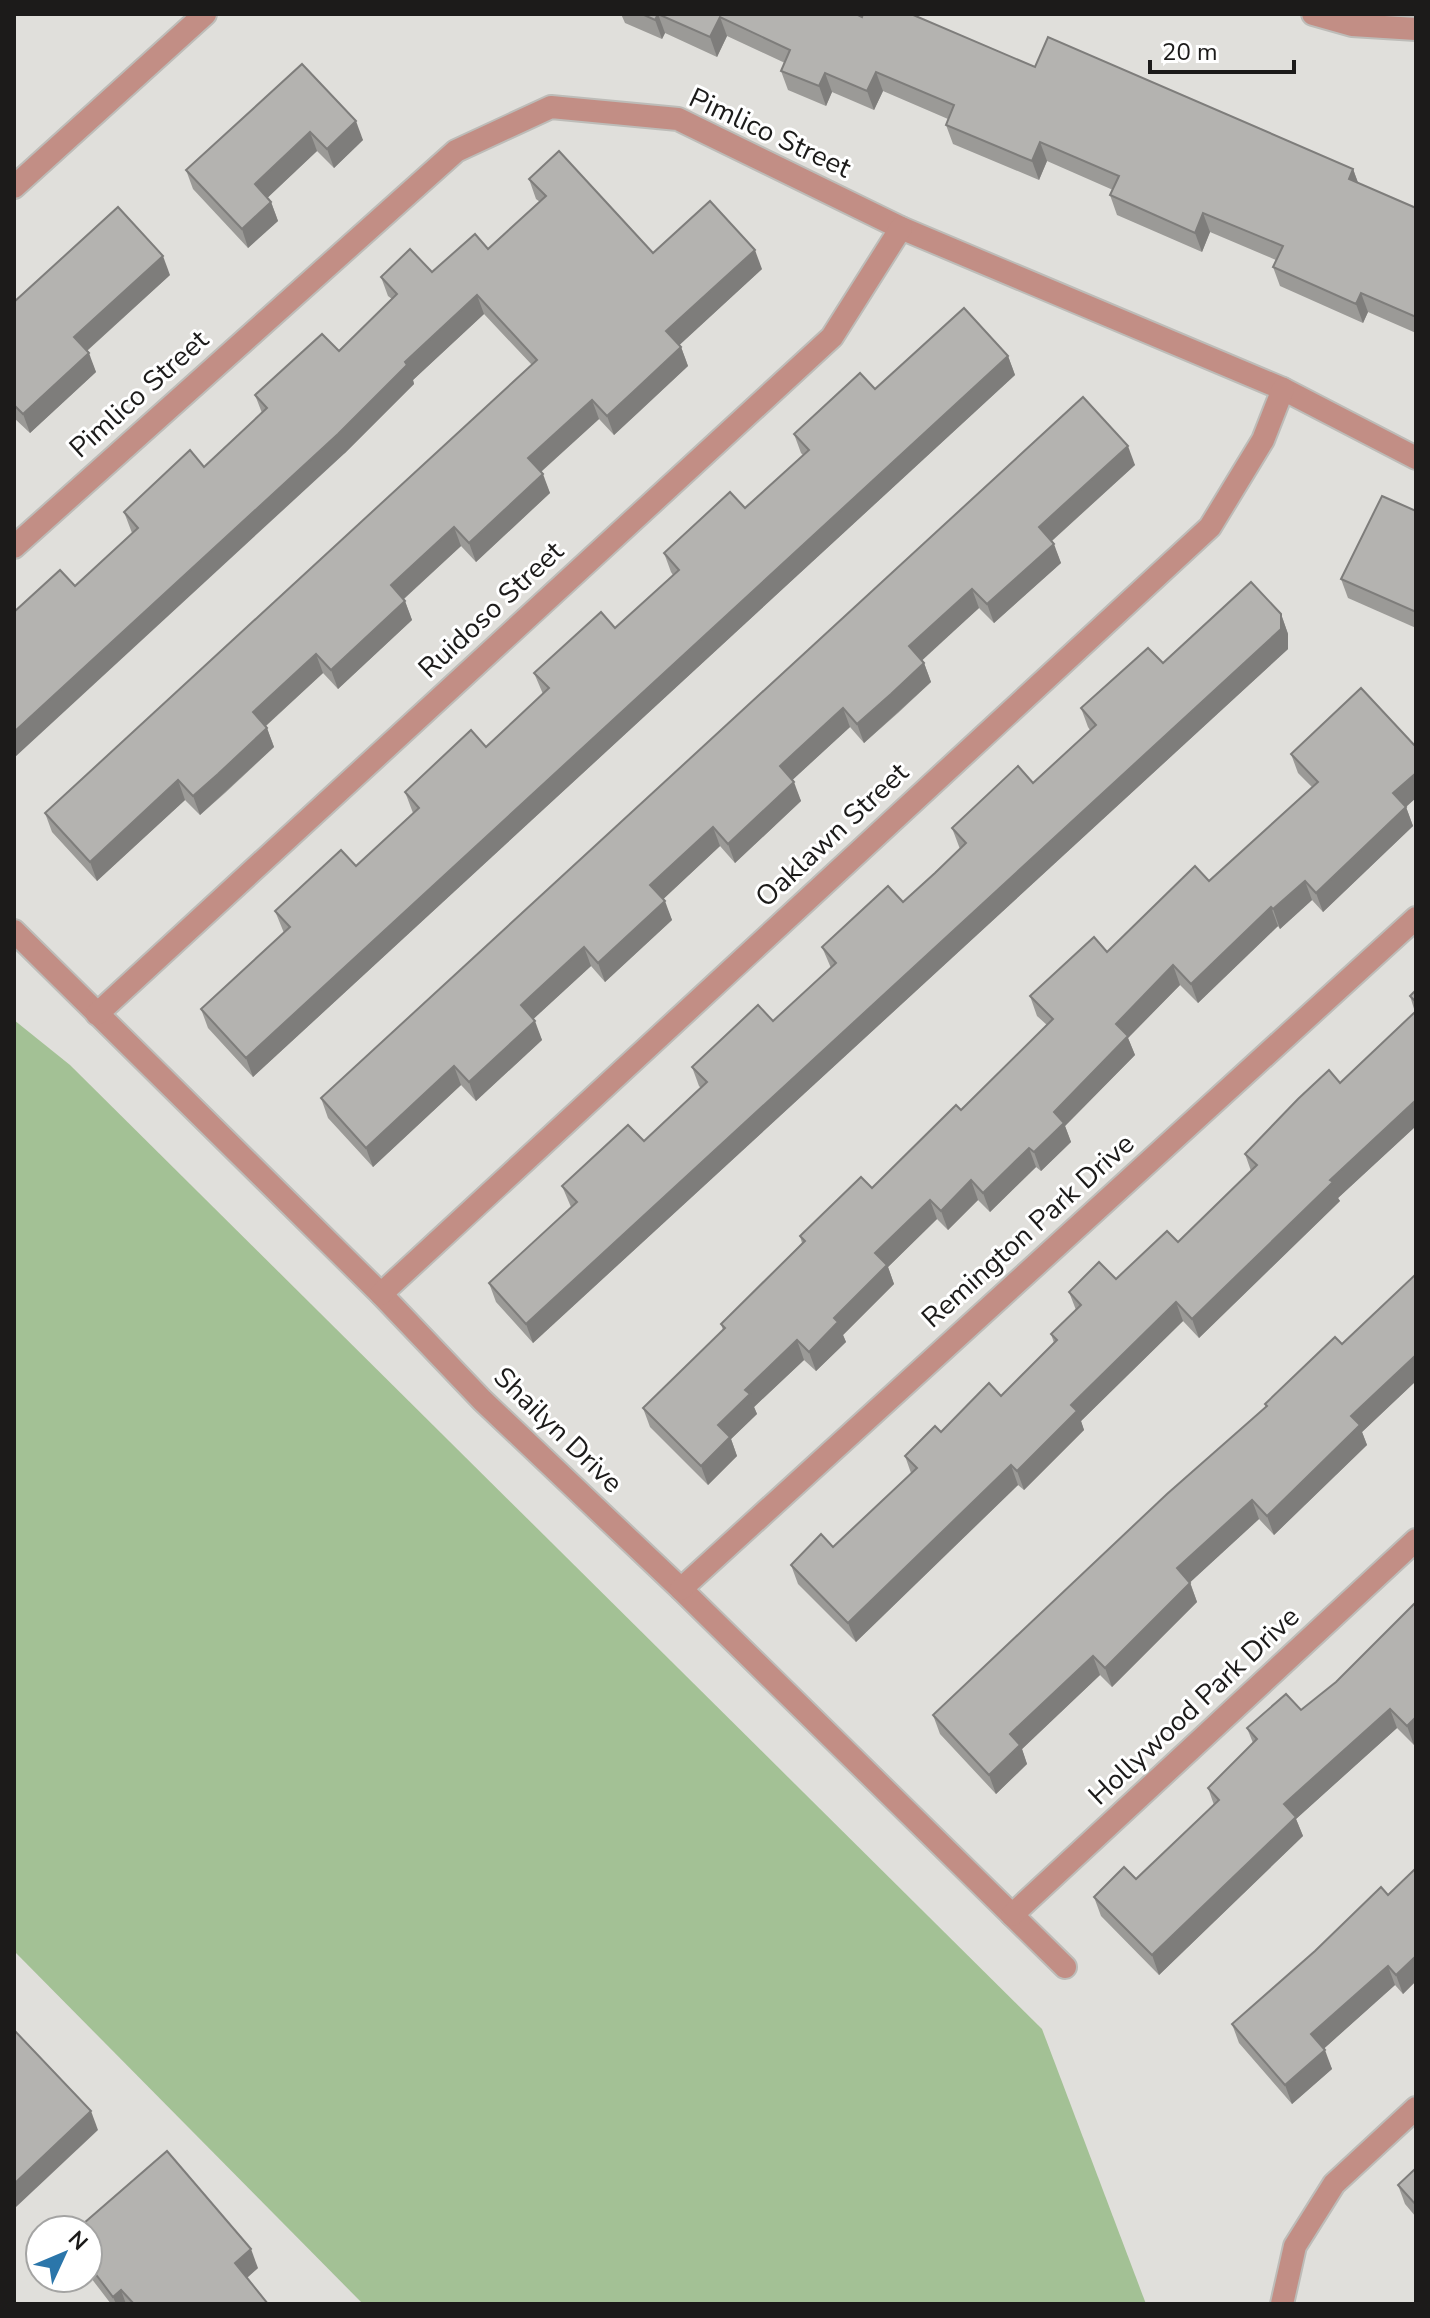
<svg xmlns="http://www.w3.org/2000/svg" width="1430" height="2318" viewBox="0 0 1430 2318" font-family="'Nunito Sans',sans-serif">
<rect width="100%" height="100%" fill="#e0dfdb"/>
<polygon fill="#a3c195" points="14,1020 70,1065 1042,2029 1146,2304 363,2304 14,1951"/>
<g fill="none" stroke-linecap="round" stroke-linejoin="round">
<g stroke="#bdbcb8" stroke-width="26">
<g id="minor">
<polyline points="1313,14 1352,25 1416,29"/>
<polyline points="14,187 205,14"/>
<polyline points="14,547 456,151 551,107 678,119 901,228 1283,389 1416,458"/>
<polyline points="14,931 381,1294 482,1400 681,1589 1065,1967"/>
<polyline points="97,1014 832,337 901,228"/>
<polyline points="381,1294 1210,527 1263,440 1283,389"/>
<polyline points="681,1589 1416,918"/>
<polyline points="1012,1915 1416,1540"/>
<polyline points="1282,2304 1295,2246 1334,2184 1416,2108"/>
</g>
</g>
<use href="#minor" stroke="#c28e85" stroke-width="22"/>
</g>
<g fill="#9b9a97">
<polygon points="621,14 856,14 1035,67 1353,169 1358,183 1416,208 1416,333 1368,312 1363,323 1280,286 1273,267 1276,260 1210,232 1202,252 1117,215 1110,195 1113,190 1047,161 1039,180 953,144 946,125 948,119 883,91 874,110 832,92 826,106 788,90 781,71 785,63 727,36 717,57 665,33 662,39 625,23"/>
<polygon points="302,64 363,140 334,168 317,151 267,198 271,202 278,221 248,248 193,189 186,170"/>
<polygon points="529,179 653,253 762,269 679,345 681,347 688,366 640,411 614,435 599,419 541,472 550,493 476,562 461,546 404,599 412,620 338,689 323,673 266,726 274,747 225,793 200,815 185,800 97,881 52,832 45,813 532,365 484,314 413,380 414,384 345,453 75,586 132,533 124,512 204,467 262,413 255,395 339,351 392,299 388,296 381,277 432,272 488,249 540,202 536,199"/>
<polygon points="170,275 87,351 96,372 30,433 14,418 14,302"/>
<polygon points="1008,356 1015,375 253,1077 208,1028 201,1009 284,933 275,911 356,866 413,813 405,792 486,747 543,694 534,673 615,628 673,575 671,572 664,553 745,508 803,455 801,453 794,434 875,389"/>
<polygon points="1083,397 1135,465 1052,541 1061,563 994,623 979,608 921,660 924,663 931,682 898,713 864,743 850,727 792,780 801,801 735,863 720,846 663,899 672,920 605,982 591,966 533,1019 542,1040 476,1101 461,1085 373,1167 328,1118 321,1098"/>
<polygon points="1416,511 1416,628 1348,598 1341,579"/>
<polygon points="1281,614 1288,634 1288,649 533,1343 496,1302 489,1283 571,1207 562,1186 644,1141 701,1088 699,1086 692,1067 773,1021 831,968 822,947 903,902 960,849 952,828 1033,783 1090,730 1088,727 1081,708 1163,663"/>
<polygon points="1291,754 1406,807 1413,826 1323,912 1312,900 1280,929 1278,926 1198,1003 1180,985 1128,1038 1135,1055 1065,1126 1071,1142 1041,1171 1036,1167 990,1212 978,1200 948,1230 937,1219 888,1267 894,1284 843,1335 846,1342 816,1371 804,1360 754,1407 757,1414 731,1439 737,1456 708,1485 650,1427 643,1408 723,1330 721,1324 802,1243 800,1236 872,1188 961,1110 1047,1025 1037,1016 1030,996 1107,952 1209,881 1312,787 1298,773"/>
<polygon points="1416,990 1416,1126 1338,1198 1340,1201 1199,1338 1183,1321 1081,1421 1084,1430 1024,1490 1018,1485 856,1642 798,1584 791,1565 833,1547 911,1473 905,1456 1001,1396 1054,1343 1051,1334 1076,1310 1069,1292 1116,1279 1178,1242 1251,1171 1245,1154 1340,1083 1415,1012 1410,996"/>
<polygon points="1416,1274 1416,1381 1362,1432 1367,1445 1274,1535 1259,1519 1190,1582 1197,1602 1112,1687 1100,1675 1022,1749 1027,1764 996,1794 940,1734 933,1715 1266,1407 1265,1404 1342,1344"/>
<polygon points="1416,1602 1416,1743 1414,1745 1397,1728 1296,1819 1303,1836 1159,1975 1101,1916 1094,1897 1136,1879 1214,1805 1208,1788 1253,1743 1247,1728 1301,1710 1336,1682"/>
<polygon points="1416,1868 1416,1981 1403,1994 1395,1985 1323,2049 1332,2069 1292,2104 1239,2043 1232,2024 1388,1895"/>
<polygon points="1416,2168 1416,2217 1405,2204 1398,2185"/>
<polygon points="88,2230 258,2268 247,2278 268,2304 111,2304 88,2274"/>
</g>
<g fill="#7e7d7b">
<polygon points="658,14 665,33 662,39 655,20"/>
<polygon points="720,17 727,36 717,57 710,37"/>
<polygon points="876,72 883,91 874,110 867,91"/>
<polygon points="825,73 832,92 826,106 819,86"/>
<polygon points="356,121 363,140 334,168 327,149"/>
<polygon points="310,132 317,151 262,203 255,184"/>
<polygon points="1040,142 1047,161 1039,180 1032,161"/>
<polygon points="1353,169 1360,188 1349,179"/>
<polygon points="271,202 278,221 248,248 242,229"/>
<polygon points="1203,213 1210,232 1202,252 1195,233"/>
<polygon points="755,250 762,269 673,351 666,331"/>
<polygon points="163,256 170,275 81,356 74,337"/>
<polygon points="1361,293 1368,312 1363,323 1356,304"/>
<polygon points="477,295 484,314 413,380 414,384 345,453 14,758 14,732"/>
<polygon points="681,347 688,366 614,435 607,416"/>
<polygon points="89,353 96,372 30,433 23,414"/>
<polygon points="1008,356 1015,375 253,1077 246,1058"/>
<polygon points="592,400 599,419 535,477 528,458"/>
<polygon points="1128,446 1135,465 1046,546 1039,527"/>
<polygon points="543,474 550,493 476,562 469,543"/>
<polygon points="454,527 461,546 398,604 391,585"/>
<polygon points="1054,544 1061,563 994,623 987,604"/>
<polygon points="972,589 979,608 916,666 909,646"/>
<polygon points="405,601 412,620 338,689 331,670"/>
<polygon points="1281,614 1288,634 1288,649 533,1343 526,1324"/>
<polygon points="316,654 323,673 260,731 253,712"/>
<polygon points="924,663 931,682 864,743 857,724"/>
<polygon points="843,708 850,727 787,785 780,766"/>
<polygon points="267,728 274,747 200,815 193,796"/>
<polygon points="1416,773 1416,798 1406,807 1413,826 1323,912 1316,893 1393,793"/>
<polygon points="178,780 185,800 97,881 90,862"/>
<polygon points="794,782 801,801 735,863 728,844"/>
<polygon points="713,827 720,846 657,905 650,885"/>
<polygon points="1305,881 1312,900 1280,929 1273,909"/>
<polygon points="665,901 672,920 605,982 598,963"/>
<polygon points="1271,907 1278,926 1198,1003 1191,984"/>
<polygon points="584,947 591,966 528,1024 521,1005"/>
<polygon points="1173,965 1180,985 1128,1038 1135,1055 1065,1126 1071,1142 1041,1171 1034,1152 1054,1112 1116,1024"/>
<polygon points="535,1021 542,1040 476,1101 469,1082"/>
<polygon points="454,1066 461,1085 373,1167 366,1148"/>
<polygon points="1416,1100 1416,1126 1338,1198 1340,1201 1199,1338 1192,1319 1330,1180"/>
<polygon points="1029,1148 1036,1167 990,1212 983,1193"/>
<polygon points="971,1180 978,1200 948,1230 941,1211"/>
<polygon points="930,1200 937,1219 888,1267 894,1284 843,1335 846,1342 816,1371 809,1352 834,1318 875,1253"/>
<polygon points="1176,1302 1183,1321 1081,1421 1084,1430 1024,1490 1017,1471 1071,1405"/>
<polygon points="797,1340 804,1360 754,1407 757,1414 731,1439 737,1456 708,1485 701,1466 718,1425 745,1390"/>
<polygon points="1416,1355 1416,1381 1362,1432 1367,1445 1274,1535 1267,1516 1351,1416"/>
<polygon points="1011,1465 1018,1485 856,1642 848,1623"/>
<polygon points="1252,1500 1259,1519 1184,1588 1177,1568"/>
<polygon points="1190,1583 1197,1602 1112,1687 1105,1668"/>
<polygon points="1093,1656 1100,1675 1022,1749 1027,1764 996,1794 989,1775 1010,1734"/>
<polygon points="1390,1709 1397,1728 1296,1819 1303,1836 1159,1975 1152,1955 1284,1804"/>
<polygon points="1416,1717 1416,1743 1414,1745 1407,1726"/>
<polygon points="1416,1956 1416,1981 1403,1994 1396,1975"/>
<polygon points="1388,1966 1395,1985 1318,2054 1311,2034"/>
<polygon points="1325,2050 1332,2069 1292,2104 1285,2085"/>
<polygon points="91,2111 98,2130 15,2208 14,2184"/>
<polygon points="251,2249 258,2268 242,2282 235,2263"/>
<polygon points="121,2290 126,2304 116,2304 113,2297"/>
</g>
<g fill="#b4b3b0" stroke="#7e7d7b" stroke-width="2">
<polygon points="642,14 856,14 862,17 863,14 911,14 1035,67 1048,37 1353,169 1349,179 1416,208 1416,317 1361,293 1356,304 1273,267 1283,246 1203,213 1195,233 1110,195 1119,176 1040,142 1032,161 946,125 954,105 876,72 867,91 825,73 819,86 781,71 790,50 720,17 710,37 658,14 655,20"/>
<polygon points="302,64 356,121 327,149 310,132 255,184 271,202 242,229 186,170"/>
<polygon points="559,151 653,253 710,201 755,250 666,331 681,347 633,392 607,416 592,400 528,458 543,474 469,543 454,527 391,585 405,601 331,670 316,654 253,712 267,728 218,774 193,796 178,780 90,862 45,813 537,360 477,295 405,362 407,365 338,434 14,732 14,612 60,570 75,586 138,528 124,512 190,450 204,467 267,408 255,395 322,334 339,351 397,294 381,277 410,249 432,272 475,234 488,249 546,196 529,179"/>
<polygon points="118,207 163,256 74,337 89,353 23,414 14,405 14,302"/>
<polygon points="964,308 1008,356 246,1058 201,1009 290,927 275,911 341,850 356,866 419,808 405,792 471,730 486,747 517,718 549,688 534,673 601,612 615,628 679,570 664,553 730,492 745,508 809,450 794,434 860,373 875,389"/>
<polygon points="1083,397 1128,446 1039,527 1054,544 987,604 972,589 909,646 924,663 891,694 857,724 843,708 780,766 794,782 728,844 713,827 650,885 665,901 598,963 584,947 521,1005 535,1021 469,1082 454,1066 366,1148 321,1098"/>
<polygon points="1382,496 1416,511 1416,612 1341,579"/>
<polygon points="1251,582 1281,614 1281,629 526,1324 489,1283 577,1202 562,1186 628,1125 644,1141 707,1082 692,1067 758,1005 773,1021 836,963 822,947 888,886 903,902 935,873 966,843 952,828 1018,766 1033,783 1096,725 1081,708 1148,648 1163,663"/>
<polygon points="1361,688 1416,747 1416,773 1393,793 1406,807 1316,893 1305,881 1273,909 1271,907 1191,984 1173,965 1116,1024 1128,1036 1054,1112 1064,1123 1034,1152 1029,1148 983,1193 971,1180 941,1211 930,1200 875,1253 887,1265 834,1318 838,1322 809,1352 797,1340 745,1390 750,1394 718,1425 730,1437 701,1466 643,1408 725,1328 721,1324 805,1241 800,1236 861,1177 872,1188 956,1105 961,1110 1053,1019 1030,996 1094,937 1107,952 1195,866 1209,881 1318,782 1291,754"/>
<polygon points="1416,990 1416,1002 1410,996"/>
<polygon points="1416,1011 1416,1100 1330,1180 1333,1182 1192,1319 1176,1302 1071,1405 1077,1411 1017,1471 1011,1465 848,1623 791,1565 821,1534 833,1547 917,1468 905,1456 935,1426 941,1432 989,1383 1001,1396 1057,1340 1051,1334 1081,1305 1069,1292 1099,1262 1116,1279 1167,1231 1178,1242 1257,1165 1245,1154 1298,1099 1329,1070 1340,1083"/>
<polygon points="1416,1274 1416,1355 1351,1416 1360,1425 1267,1516 1252,1500 1177,1568 1190,1583 1105,1668 1093,1656 1010,1734 1020,1745 989,1775 933,1715 1167,1494 1267,1406 1265,1404 1335,1337 1342,1344"/>
<polygon points="1416,1602 1416,1717 1407,1726 1390,1709 1284,1804 1296,1817 1152,1955 1094,1897 1124,1867 1136,1879 1219,1800 1208,1788 1257,1739 1247,1728 1286,1694 1301,1710 1336,1682"/>
<polygon points="1416,1868 1416,1956 1396,1975 1388,1966 1311,2034 1325,2050 1285,2085 1232,2024 1315,1951 1381,1887 1388,1895"/>
<polygon points="14,2030 91,2111 14,2184"/>
<polygon points="167,2151 251,2249 235,2263 268,2304 134,2304 121,2290 113,2297 88,2264 88,2230 76,2230"/>
<polygon points="1416,2168 1416,2205 1398,2185"/>
</g>
<g text-anchor="middle" dominant-baseline="central" stroke-width="6" stroke-linejoin="round" paint-order="stroke">
<g font-size="28" fill="#1c1b1a" stroke="#fff">
<text transform="translate(770 133) rotate(25)">Pimlico Street</text>
<text transform="translate(139 394) rotate(-42)">Pimlico Street</text>
<text transform="translate(491 610) rotate(-43)">Ruidoso Street</text>
<text transform="translate(832 835) rotate(-43)">Oaklawn Street</text>
<text transform="translate(1028 1231) rotate(-42)">Remington Park Drive</text>
<text transform="translate(558 1430) rotate(44)">Shailyn Drive</text>
<text transform="translate(1194 1706) rotate(-43)">Hollywood Park Drive</text>
</g>
</g>
<rect width="1430" height="2318" fill="none" stroke="#1c1b1a" stroke-width="32"/>
<g transform="translate(64 2254) rotate(46)"><circle r="38" fill="#ffffff" stroke="#a4a4a3" stroke-width="2"/>
<path d="M0-6L14 30L0 20L-14 30Z" fill="#2b76aa"/>
<text y="-12" font-size="22" font-weight="bold" text-anchor="middle" fill="#1c1b1a">N</text>
</g>
<path d="M1150 60v12h144v-12" fill="none" stroke="#1c1b1a" stroke-width="4"/>
<text x="1162" y="60" font-size="24" fill="#1c1b1a" stroke="#ffffff" stroke-width="6" paint-order="stroke">20 m</text>
</svg>
